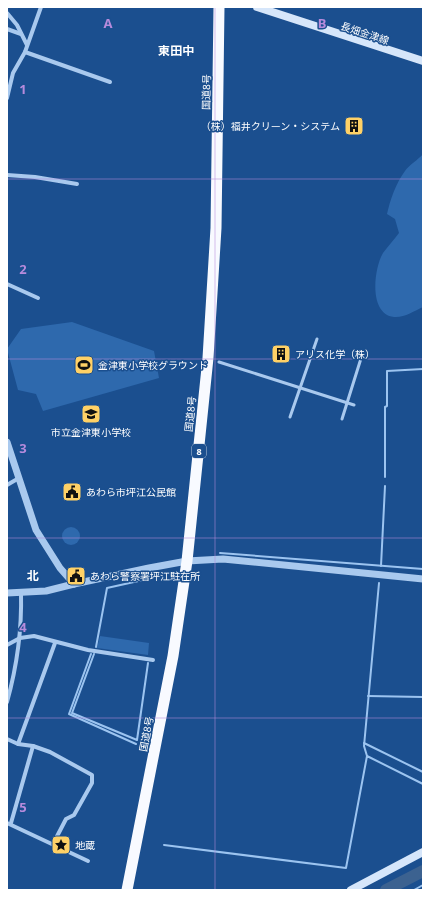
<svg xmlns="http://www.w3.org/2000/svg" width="430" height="897" viewBox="0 0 430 897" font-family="'Noto Sans','Noto Sans JP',sans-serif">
<rect width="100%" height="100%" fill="#1b4f8f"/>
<g fill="#2e69ad">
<path d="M 423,154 L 423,307 C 414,311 404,318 394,317 C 368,314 374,268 383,253 C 388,246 394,240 399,233 L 395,219 L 387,214 C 390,200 396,183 405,171 C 409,165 418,160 423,154 Z"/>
<polygon points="72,322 154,351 159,378 43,411 36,394 18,390 7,349 21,329"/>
<circle cx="71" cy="536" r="9"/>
<polygon points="100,636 149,643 148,655 97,648"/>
</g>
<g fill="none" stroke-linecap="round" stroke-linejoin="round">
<g stroke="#9cc4f0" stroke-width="2">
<polyline points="385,477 385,407 387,406 387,371 423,369"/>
<polyline points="220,553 423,569"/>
<polyline points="381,566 385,486"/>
<polyline points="96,647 107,588 143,580"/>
<polyline points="91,654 69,714 136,744"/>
<polyline points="94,654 72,713 137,740 148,663"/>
<polyline points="368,696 423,697"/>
<polyline points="364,743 423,772"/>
<polyline points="367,756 364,746 379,583"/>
<polyline points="164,845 346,868 367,756 423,784"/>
<polyline points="414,890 423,885"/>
</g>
<polyline stroke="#3c6290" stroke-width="12" points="386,890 423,871"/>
<g stroke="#a9c9ee" stroke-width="3">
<polyline points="219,362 354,405"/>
<polyline points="290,417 317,339"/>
<polyline points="342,419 363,352"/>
</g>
<g stroke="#a9c9ee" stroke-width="4">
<polyline points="7,13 17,25 27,45"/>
<polyline points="7,29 21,34"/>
<polyline points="25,52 110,82"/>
<polyline points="7,98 13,73 25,52 41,7"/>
<polyline points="7,175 35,177 77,184"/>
<polyline points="7,284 38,298"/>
<polyline points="7,485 19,478"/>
<polyline points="7,645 20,638 34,636 88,650 153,660"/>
<path d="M 7,702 C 17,666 22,631 21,593"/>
<polyline points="7,739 18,744 33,746 11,823"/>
<polyline points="18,744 55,643"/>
<polyline points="33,746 50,752 92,775 92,783 74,815 66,819 53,844"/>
<polyline points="7,823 88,861"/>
</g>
<g stroke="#a9c9ee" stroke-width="7">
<polyline points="7,442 36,530 60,568 74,584"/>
<polyline points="7,593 46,591 74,584 149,568 187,561 223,559 423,579"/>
</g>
<g stroke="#d6e6fa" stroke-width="8">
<polyline points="257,7 423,61"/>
<polyline points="351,890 423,852"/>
</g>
<polyline stroke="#f8faff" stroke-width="11" points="127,890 173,656 187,561 208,358 216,228 219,7"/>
</g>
<path fill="none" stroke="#b68bdc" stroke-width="1" stroke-opacity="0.55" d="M 215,7 L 215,890M 7,179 L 423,179M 7,359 L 423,359M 7,538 L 423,538M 7,718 L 423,718"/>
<defs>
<g id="building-square" transform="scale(1)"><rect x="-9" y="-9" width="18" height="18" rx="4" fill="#ffd166" stroke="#1b4f8f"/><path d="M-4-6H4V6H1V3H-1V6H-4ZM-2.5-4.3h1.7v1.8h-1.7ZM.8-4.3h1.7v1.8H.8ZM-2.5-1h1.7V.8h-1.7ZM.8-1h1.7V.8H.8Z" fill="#111"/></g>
<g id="stadium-square" transform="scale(1)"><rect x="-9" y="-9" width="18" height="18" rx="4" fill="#ffd166" stroke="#1b4f8f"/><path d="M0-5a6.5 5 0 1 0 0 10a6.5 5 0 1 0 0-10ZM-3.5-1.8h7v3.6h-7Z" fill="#111"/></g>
<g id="school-square" transform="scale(1)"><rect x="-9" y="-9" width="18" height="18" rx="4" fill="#ffd166" stroke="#1b4f8f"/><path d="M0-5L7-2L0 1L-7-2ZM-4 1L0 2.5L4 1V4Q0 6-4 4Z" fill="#111"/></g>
<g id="civic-square" transform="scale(1)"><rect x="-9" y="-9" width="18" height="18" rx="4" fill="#ffd166" stroke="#1b4f8f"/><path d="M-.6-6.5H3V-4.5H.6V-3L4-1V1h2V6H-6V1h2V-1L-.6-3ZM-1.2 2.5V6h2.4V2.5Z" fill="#111"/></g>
<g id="sight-square" transform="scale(1)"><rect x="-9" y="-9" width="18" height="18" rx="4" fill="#ffd166" stroke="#1b4f8f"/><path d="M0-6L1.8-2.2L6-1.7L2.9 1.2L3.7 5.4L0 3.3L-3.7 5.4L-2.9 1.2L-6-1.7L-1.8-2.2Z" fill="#111"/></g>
</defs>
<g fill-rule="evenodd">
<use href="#building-square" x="354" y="126"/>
<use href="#building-square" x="281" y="354"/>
<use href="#stadium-square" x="84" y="365"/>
<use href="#school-square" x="91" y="414"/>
<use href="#civic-square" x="72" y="492"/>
<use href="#civic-square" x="76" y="576"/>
<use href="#sight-square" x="61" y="845"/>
</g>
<g text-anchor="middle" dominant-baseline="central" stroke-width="3" stroke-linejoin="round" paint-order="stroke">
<rect fill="#1b4f8f" stroke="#bbcadd" stroke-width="1" x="192" y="444" width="14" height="14" rx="3"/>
<g font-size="9" font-weight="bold" fill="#fff">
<text x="199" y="451">8</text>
</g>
<g font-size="10" fill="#fff" stroke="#1b4f8f">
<text transform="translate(365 33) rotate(18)">長畑金津線</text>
<text transform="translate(206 92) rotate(-89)">国道8号</text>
<text transform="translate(190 414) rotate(-84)">国道8号</text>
<text transform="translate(146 734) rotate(-79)">国道8号</text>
</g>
<g font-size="10" fill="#fff" stroke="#1b4f8f" text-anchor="start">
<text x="340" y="126" text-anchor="end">（株）福井クリーン・システム</text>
<text x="295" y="354">アリス化学（株）</text>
<text x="98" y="365">金津東小学校グラウンド</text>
<text x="91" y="432" text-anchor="middle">市立金津東小学校</text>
<text x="86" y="492">あわら市坪江公民館</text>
<text x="90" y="576">あわら警察署坪江駐在所</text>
<text x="75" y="845">地蔵</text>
</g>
<g font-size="12" font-weight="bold" fill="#fff" stroke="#1b4f8f">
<text x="176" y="50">東田中</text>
<text x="33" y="575">北</text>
</g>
</g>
<g font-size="13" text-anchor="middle" font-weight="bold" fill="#b68bdc" stroke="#1b4f8f" stroke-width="3" stroke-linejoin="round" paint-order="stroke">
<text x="108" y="28">A</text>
<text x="322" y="28">B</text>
<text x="23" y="94">1</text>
<text x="23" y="274">2</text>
<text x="23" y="453">3</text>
<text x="23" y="632">4</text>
<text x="23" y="812">5</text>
</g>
<rect width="430" height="897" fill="none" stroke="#ffffff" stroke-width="16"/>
</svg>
